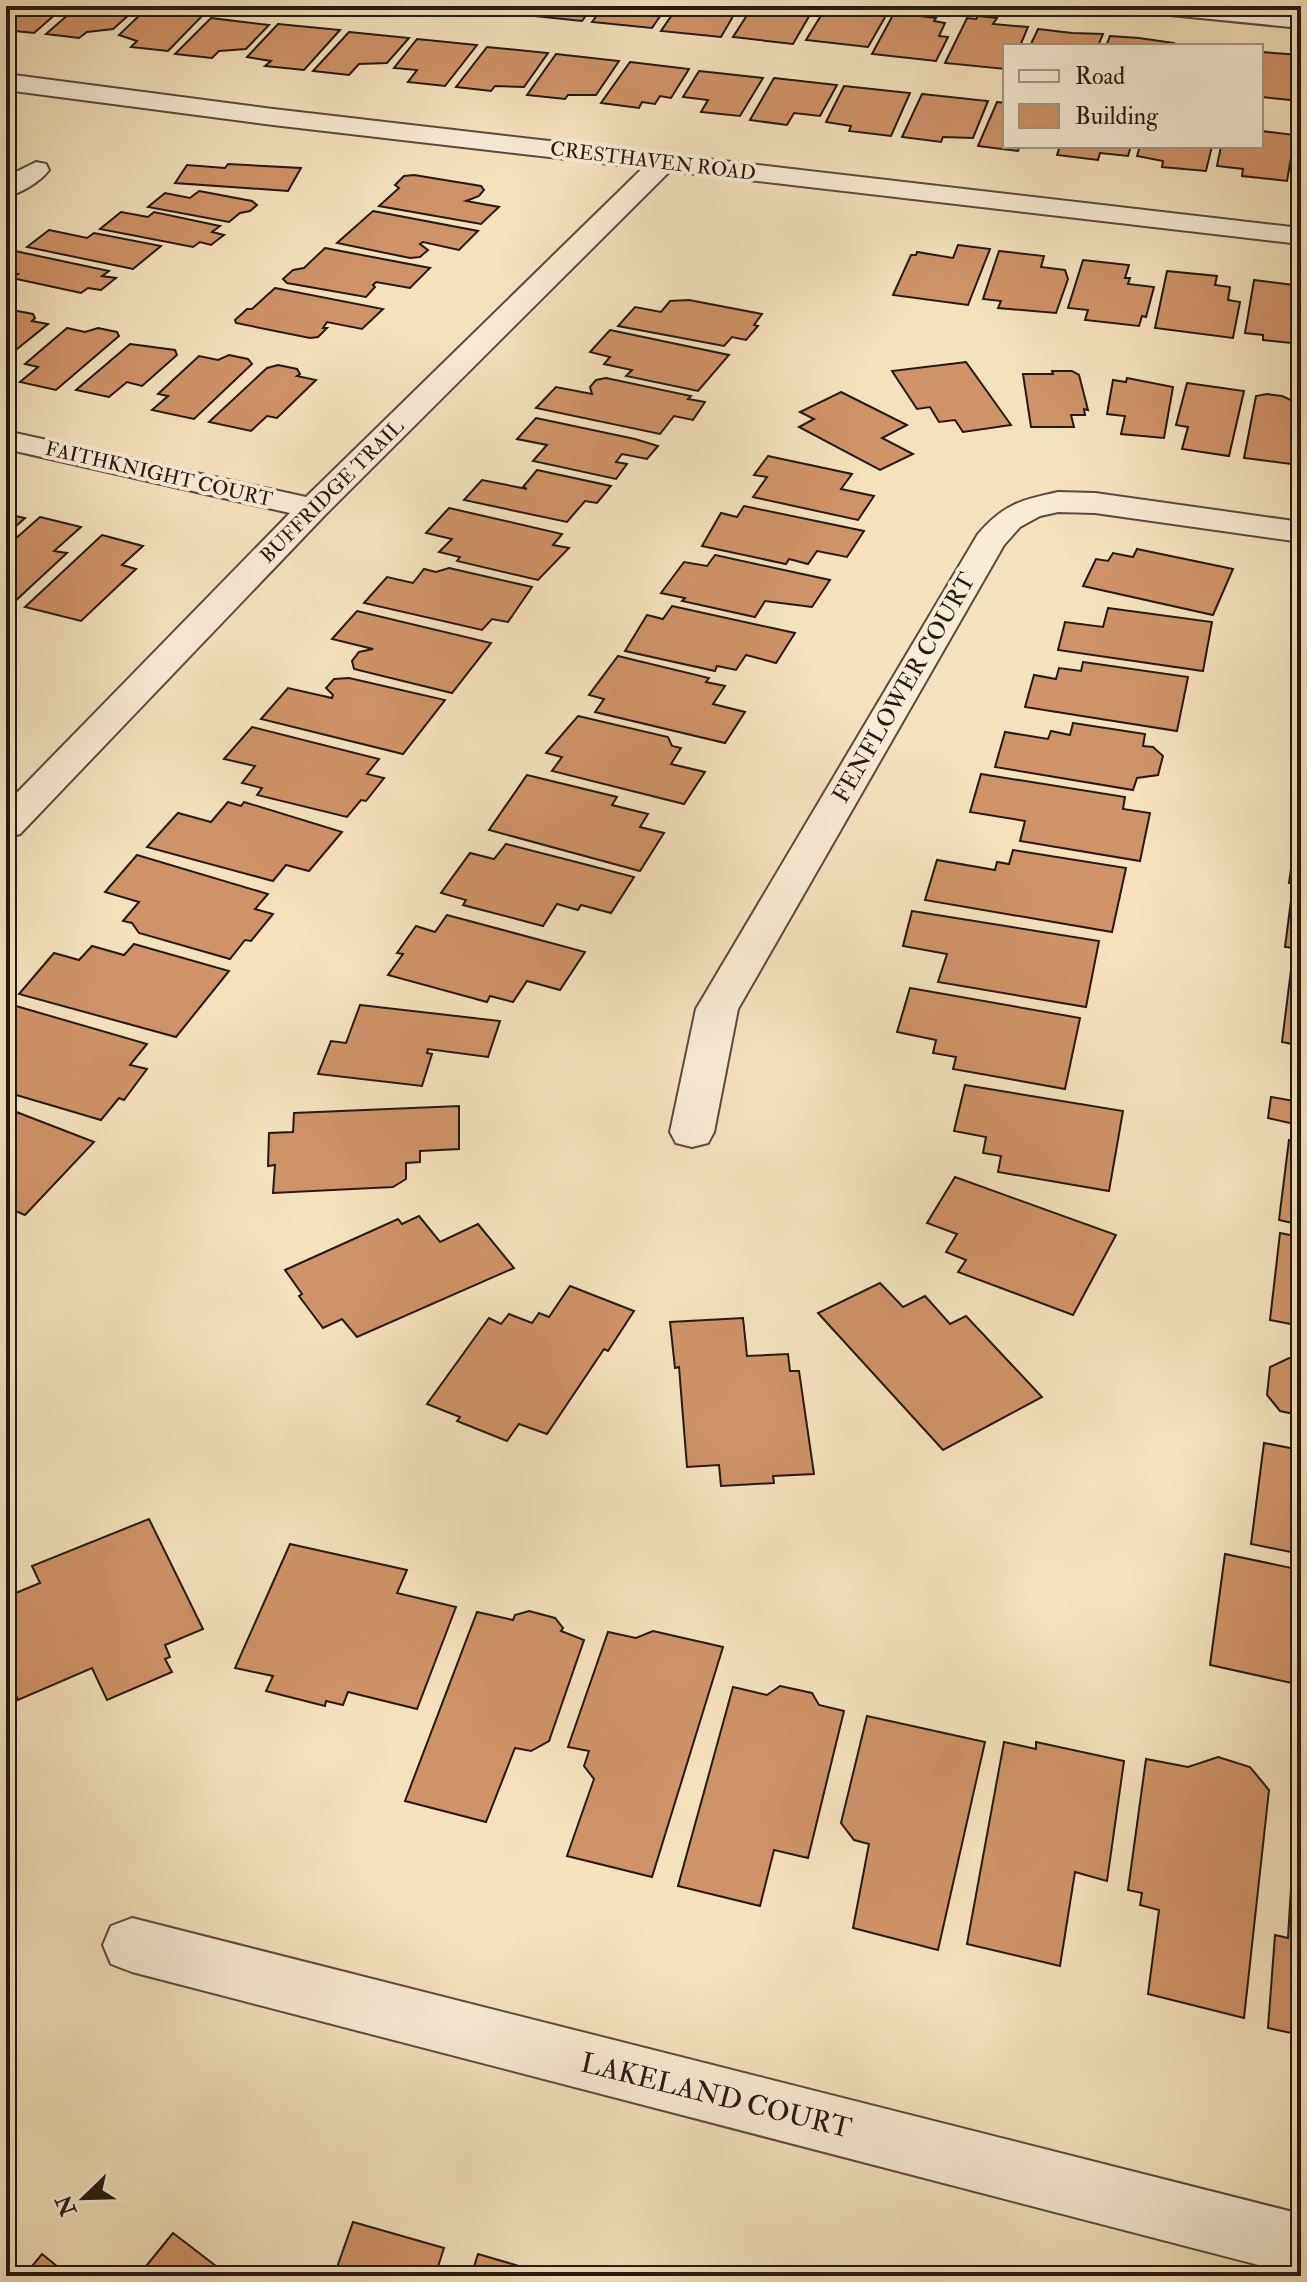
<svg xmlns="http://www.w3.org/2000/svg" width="1307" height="2282" viewBox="0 0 1307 2282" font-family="'IM FELL Double Pica',serif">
<rect width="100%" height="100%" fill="#f5e2bd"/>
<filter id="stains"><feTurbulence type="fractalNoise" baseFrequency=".0025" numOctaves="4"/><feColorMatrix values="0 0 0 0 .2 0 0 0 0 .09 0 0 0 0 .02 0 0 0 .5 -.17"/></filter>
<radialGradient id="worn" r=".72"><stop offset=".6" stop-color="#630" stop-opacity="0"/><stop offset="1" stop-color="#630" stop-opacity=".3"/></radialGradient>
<g fill="#cf9369" stroke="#261812" stroke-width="2">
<polygon points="6,6 65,6 34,33 6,30"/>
<polygon points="78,6 134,6 138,7 113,29 87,32 79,38 46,34"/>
<polygon points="458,6 518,6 511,15 455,9"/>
<polygon points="531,6 593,6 582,21 524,15"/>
<polygon points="604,6 667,6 652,28 592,22"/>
<polygon points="678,6 745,6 741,13 735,13 721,37 661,31"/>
<polygon points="753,6 815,6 793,44 733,37"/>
<polygon points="852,8 888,12 868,47 806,40 825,9 850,12"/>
<polygon points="146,9 202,11 199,15 203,15 168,51 131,47 137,41 119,35"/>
<polygon points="894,13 936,18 934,21 945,23 939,36 948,37 936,61 872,54"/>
<polygon points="978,16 997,18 993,24 1028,27 1020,46 1005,46 1005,69 945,63 967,18 976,19"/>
<polygon points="211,18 269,25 246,49 219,51 212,58 175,54"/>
<polygon points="278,24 340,30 304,70 265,66 271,61 247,57"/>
<polygon points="1038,29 1072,33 1103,34 1098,46 1030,46"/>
<polygon points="349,32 409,38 387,63 359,64 349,75 313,71"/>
<polygon points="1110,36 1139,38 1174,43 1173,46 1106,46"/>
<polygon points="417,39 477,45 445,86 408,82 417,70 394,68"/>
<polygon points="487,47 548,53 524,87 495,86 491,91 456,87"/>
<polygon points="1261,52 1301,55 1301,101 1261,97"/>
<polygon points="556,54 619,61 596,95 568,95 565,99 527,95"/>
<polygon points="630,62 689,69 671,98 660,96 655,104 642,102 639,108 601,103"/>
<polygon points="699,71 763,78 740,116 701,112 708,100 683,97"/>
<polygon points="774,78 837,85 820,116 794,113 787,125 750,120"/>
<polygon points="844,86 910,93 891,136 849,131 851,126 826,122"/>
<polygon points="922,94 988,101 973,138 943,137 941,142 902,137"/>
<polygon points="997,102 1005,103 1005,146 1020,146 1018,151 978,146"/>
<polygon points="1261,131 1295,135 1287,181 1242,176 1243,169 1217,166 1221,146 1261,146"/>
<polygon points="1060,146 1131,146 1128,156 1100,153 1098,160 1057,155"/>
<polygon points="1140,146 1212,146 1206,171 1162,167 1163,161 1137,156"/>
<polygon points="228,164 301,168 288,191 175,183 187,165 225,168"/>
<polygon points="414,175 481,186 484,190 479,196 466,201 499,207 481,224 379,206 399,188 395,185 404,176"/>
<polygon points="199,191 252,201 257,205 250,211 240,213 229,222 148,207 165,193 190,198"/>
<polygon points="373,211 478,231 459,250 423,242 420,244 428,250 420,257 410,258 337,243"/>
<polygon points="121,212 148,217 154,212 220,226 212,232 224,235 211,245 200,242 193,247 100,229"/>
<polygon points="49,230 87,238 94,233 161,246 133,269 27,247"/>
<polygon points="958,245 990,249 968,305 893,295 911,255 916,255 917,252 953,258"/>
<polygon points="325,248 430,268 410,288 376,282 373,285 375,287 366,297 287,283 283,279 293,270 304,268"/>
<polygon points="15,251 109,271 102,276 116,278 101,290 88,288 81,293 12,278 18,274 6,272 6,258"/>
<polygon points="999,251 1044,256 1041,267 1065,270 1068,279 1056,313 998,308 1001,301 983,299"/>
<polygon points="1083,260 1129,265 1125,278 1130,278 1128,284 1154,287 1146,317 1142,316 1139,326 1085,320 1088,310 1068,308"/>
<polygon points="1167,271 1217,276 1215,285 1230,287 1228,300 1240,302 1233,338 1155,328"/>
<polygon points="1254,280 1301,286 1301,344 1263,340 1263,335 1245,333"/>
<polygon points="275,288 383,309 362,329 327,322 323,328 327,328 318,337 310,338 236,323 235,320 247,309 252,309"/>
<polygon points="689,300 762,314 754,325 758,326 746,340 732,337 724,346 618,326 635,307 661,312 670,301"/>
<polygon points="12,310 33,314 35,318 32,321 48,324 6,358 6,311"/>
<polygon points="67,328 85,332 98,328 117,332 119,336 56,390 20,382 38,367 25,364"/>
<polygon points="610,330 729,355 698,391 626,376 632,370 604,364 610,357 590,352"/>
<polygon points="130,344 175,350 177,355 142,386 127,382 109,397 76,390"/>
<polygon points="229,355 248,359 252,364 194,419 152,410 168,396 158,394 199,356 218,360"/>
<polygon points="966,362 1011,425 963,432 955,420 939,422 930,407 917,409 892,371"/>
<polygon points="278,365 297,369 300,374 297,376 316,380 277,418 267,416 251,431 209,422 267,368"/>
<polygon points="1052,371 1072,371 1079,375 1088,410 1084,409 1085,415 1071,415 1074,427 1031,427 1023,374 1053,374"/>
<polygon points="606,378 691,396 688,399 705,402 693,420 674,416 660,434 536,408 556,387 592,394 590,387 596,380"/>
<polygon points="1127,378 1173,387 1164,438 1121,434 1125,416 1107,414 1113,380 1126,382"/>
<polygon points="1187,383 1244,391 1229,456 1182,449 1188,427 1176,425"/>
<polygon points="841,392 907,425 882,438 913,454 880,470 799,427 814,419 800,412"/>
<polygon points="1267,394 1282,396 1293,401 1292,404 1301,405 1301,448 1294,447 1291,464 1244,458 1256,396"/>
<polygon points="536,418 635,439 658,446 647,459 622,454 616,462 627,464 616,479 533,461 547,445 517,439"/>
<polygon points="768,456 852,474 841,489 874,496 858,520 753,497 767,477 754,475"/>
<polygon points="537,470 611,486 597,503 585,501 567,522 464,500 482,480 527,489 523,487"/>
<polygon points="744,506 864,531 847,557 817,551 808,564 789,559 786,564 702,546 721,513 737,517"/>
<polygon points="449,508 562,534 553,545 569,548 538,580 457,561 460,557 439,552 452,539 426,533"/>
<polygon points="6,514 25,518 6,535"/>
<polygon points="40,517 81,527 54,551 67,553 12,604 6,602 6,547"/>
<polygon points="102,535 143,546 122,565 136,569 81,621 25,607"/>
<polygon points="1137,549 1233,569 1213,615 1083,586 1096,559 1108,561 1113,553 1133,557"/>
<polygon points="715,555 830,580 812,607 765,601 755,617 682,601 685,598 661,593 684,562 707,566"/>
<polygon points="449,568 532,587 508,622 492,619 482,630 364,603 387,577 413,583 424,569 436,572"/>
<polygon points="672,606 795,633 776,663 746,655 736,670 717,666 715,671 625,651 647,615 663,619"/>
<polygon points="1108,608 1212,622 1203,671 1058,650 1065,622 1103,627"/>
<polygon points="357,611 491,643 452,693 354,669 352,661 359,652 373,649 332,639"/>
<polygon points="618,656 709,678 706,682 725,686 713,704 745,712 725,743 595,712 604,699 589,695"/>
<polygon points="1083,662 1188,677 1177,731 1025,707 1034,675 1056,679 1059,668 1081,671"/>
<polygon points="349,678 445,700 403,754 261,719 288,688 332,698 333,695 326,688 334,679"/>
<polygon points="578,716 668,737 672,746 681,748 671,764 705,772 684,804 552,771 562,757 546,753"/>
<polygon points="1073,723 1145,734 1143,746 1153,747 1163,756 1158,775 1137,778 1133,790 995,767 1005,732 1048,739 1051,731 1070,735"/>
<polygon points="252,727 379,759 367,774 384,778 366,801 361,800 347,817 257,795 262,788 242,783 255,766 224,759"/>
<polygon points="981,774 1125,797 1123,809 1150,813 1140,861 1020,841 1025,821 970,812"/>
<polygon points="527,775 617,797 612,805 648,814 640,827 664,833 640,871 489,830"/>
<polygon points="228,802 241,806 244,802 342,832 309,871 286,865 273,881 147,847 178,813 211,822"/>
<polygon points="1298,820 1301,821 1301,885 1289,883"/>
<polygon points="506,844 584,864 634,877 611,913 581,905 578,910 557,904 543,926 463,905 466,900 441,893 470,853 494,859"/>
<polygon points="1013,850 1126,868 1112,932 925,900 937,860 995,870 997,862 1009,864"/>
<polygon points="137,855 268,894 255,909 273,914 251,941 245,940 230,959 139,933 132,923 123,921 139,902 105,892"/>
<polygon points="1292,893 1301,895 1301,949 1285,947"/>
<polygon points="912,911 1099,941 1086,1007 938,982 947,954 903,946"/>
<polygon points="447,915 585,952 560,990 527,981 513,1002 490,996 487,1002 388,975 403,954 397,953 416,926 435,932"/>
<polygon points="134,944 229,971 176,1037 19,994 54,953 79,960 92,946 124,955"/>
<polygon points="1291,970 1301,971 1301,1046 1282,1042"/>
<polygon points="910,988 1080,1018 1065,1089 953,1069 956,1057 933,1053 936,1040 897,1032"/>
<polygon points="9,1004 147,1044 130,1065 147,1069 124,1100 119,1098 101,1120 6,1092 6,1008"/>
<polygon points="360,1005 500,1021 488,1057 428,1049 427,1053 432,1054 422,1086 318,1074 331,1041 346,1043"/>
<polygon points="965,1085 1123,1111 1109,1191 998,1172 1001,1156 983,1153 986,1137 954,1131"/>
<polygon points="1271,1097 1301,1102 1301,1130 1299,1125 1268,1118"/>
<polygon points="459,1106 459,1149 420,1151 420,1162 406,1163 406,1179 393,1187 273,1193 275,1165 268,1166 269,1133 293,1132 294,1113"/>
<polygon points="6,1108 94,1142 25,1215 6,1207"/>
<polygon points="1289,1140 1301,1142 1301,1225 1279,1220"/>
<polygon points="955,1177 1116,1235 1073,1315 958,1272 966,1260 946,1252 957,1234 927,1223"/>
<polygon points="419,1216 440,1242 478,1224 514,1268 357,1337 342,1319 323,1328 299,1296 302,1294 285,1270 398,1219 402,1224"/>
<polygon points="1280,1233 1301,1237 1301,1326 1270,1320"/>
<polygon points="880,1283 903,1307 925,1296 950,1324 966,1316 1042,1397 943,1450 818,1313"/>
<polygon points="570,1286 634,1311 608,1351 604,1349 547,1434 519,1424 507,1441 457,1421 460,1417 427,1404 489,1318 501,1324 509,1314 532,1323 539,1313 549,1317"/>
<polygon points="743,1318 747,1356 788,1354 790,1371 799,1371 814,1474 773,1476 774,1483 721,1486 719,1465 687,1467 679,1367 675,1368 670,1322"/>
<polygon points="1301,1340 1301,1436 1292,1434 1294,1414 1280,1411 1267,1395 1270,1367 1289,1358 1299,1360"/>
<polygon points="1264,1443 1301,1450 1301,1554 1251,1544"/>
<polygon points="149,1519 203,1629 165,1645 170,1657 165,1659 172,1672 107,1700 92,1668 18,1700 6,1670 6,1597 40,1583 32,1566"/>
<polygon points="290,1544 407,1570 397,1593 456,1607 417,1709 348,1692 343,1705 326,1701 325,1706 266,1691 273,1676 235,1668"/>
<polygon points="1225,1554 1301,1570 1301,1685 1210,1665"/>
<polygon points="529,1611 555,1618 563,1628 561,1631 584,1640 549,1741 531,1751 515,1748 486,1822 405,1801 477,1612 513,1620 515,1615"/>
<polygon points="653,1631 723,1647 652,1877 567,1856 594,1779 584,1766 589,1751 568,1747 608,1632 636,1638"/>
<polygon points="780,1686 812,1693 819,1705 844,1711 808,1858 774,1850 760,1906 678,1886 733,1687 767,1695"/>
<polygon points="867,1716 985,1742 938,1950 853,1928 869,1844 854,1840 841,1823"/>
<polygon points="1004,1742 1036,1749 1036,1742 1124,1761 1107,1881 1075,1872 1060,1966 967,1944"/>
<polygon points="1218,1757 1250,1767 1269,1790 1244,2018 1148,1994 1159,1910 1140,1905 1142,1893 1128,1890 1146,1759 1188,1767"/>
<polygon points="1295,1821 1301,1823 1301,2035 1268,2028 1275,1935 1288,1938"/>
<polygon points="353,2222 444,2248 435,2276 334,2276"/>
<polygon points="173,2233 229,2276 138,2276"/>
<polygon points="42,2254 69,2276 24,2276"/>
<polygon points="478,2254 553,2276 471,2276"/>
</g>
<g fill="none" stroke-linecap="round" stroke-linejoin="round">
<g stroke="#5a4a3d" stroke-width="4">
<g id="minor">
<polygon points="1138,6 1223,6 1301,14 1301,28 1150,13 1142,11"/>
<polygon points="664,154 673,156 677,162 673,168 325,515 20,834 6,838 6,804 290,513 6,449 6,431 306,497 655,156"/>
<path d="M 36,162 L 46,164 L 49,170 C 40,182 21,193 6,197 L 6,177 Z"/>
<path d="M 1058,492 L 1095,493 L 1301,522 L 1301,542 L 1095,513 L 1058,512 L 1040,516 L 1020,527 L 1004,545 L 738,1009 L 714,1132 L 708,1143 L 692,1147 L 676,1143 L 670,1132 L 696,1009 L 978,534 C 1004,504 1021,500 1058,492 Z"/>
<polygon points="132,1918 1301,2214 1301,2276 132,1972 111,1964 103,1945 111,1926"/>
</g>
</g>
<g stroke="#5a4a3d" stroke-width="4">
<polygon id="tertiary" points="6,74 273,109 1301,228 1301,244 273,125 6,90"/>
</g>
<use href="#minor" fill="#f8ecd4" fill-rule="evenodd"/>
<use href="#tertiary" fill="#f8ecd4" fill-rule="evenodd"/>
</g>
<g text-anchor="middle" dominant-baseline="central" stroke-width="8" stroke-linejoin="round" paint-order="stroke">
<g font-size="20" fill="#261812" stroke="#f8ecd4">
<text transform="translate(653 161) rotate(7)">CRESTHAVEN ROAD</text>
<text transform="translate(159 474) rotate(13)">FAITHKNIGHT COURT</text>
<text transform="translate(332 491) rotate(-45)">BUFFRIDGE TRAIL</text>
</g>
<g font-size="24" fill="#261812" stroke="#f8ecd4">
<text transform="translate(904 688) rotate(-60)">FENFLOWER COURT</text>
</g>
<g font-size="28" fill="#261812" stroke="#f8ecd4">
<text transform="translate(716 2096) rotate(14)">LAKELAND COURT</text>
</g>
</g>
<rect width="1307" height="2282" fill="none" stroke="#f5e2bd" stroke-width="32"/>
<rect x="8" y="8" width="1291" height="2266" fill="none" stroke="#261812" stroke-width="4"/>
<rect x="16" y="16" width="1275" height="2250" fill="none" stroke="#261812" stroke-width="2"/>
<rect x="1003" y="44" width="260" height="104" fill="#f8ecd4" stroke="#a49786" stroke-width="2"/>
<rect x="1019" y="70" width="40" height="12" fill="#f8ecd4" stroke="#a49786" stroke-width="2"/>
<text x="1075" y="84" font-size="24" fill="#261812">Road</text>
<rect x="1019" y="104" width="40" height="24" fill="#cf9369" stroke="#a49786" stroke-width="2"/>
<text x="1075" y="124" font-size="24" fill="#261812">Building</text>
<g transform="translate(84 2198) rotate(247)" stroke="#f8ecd4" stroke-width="6" paint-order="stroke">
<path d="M0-6L14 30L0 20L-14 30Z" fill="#261812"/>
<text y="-12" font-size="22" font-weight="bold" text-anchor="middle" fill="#261812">N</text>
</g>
<rect width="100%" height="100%" filter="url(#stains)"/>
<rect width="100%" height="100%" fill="url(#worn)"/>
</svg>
